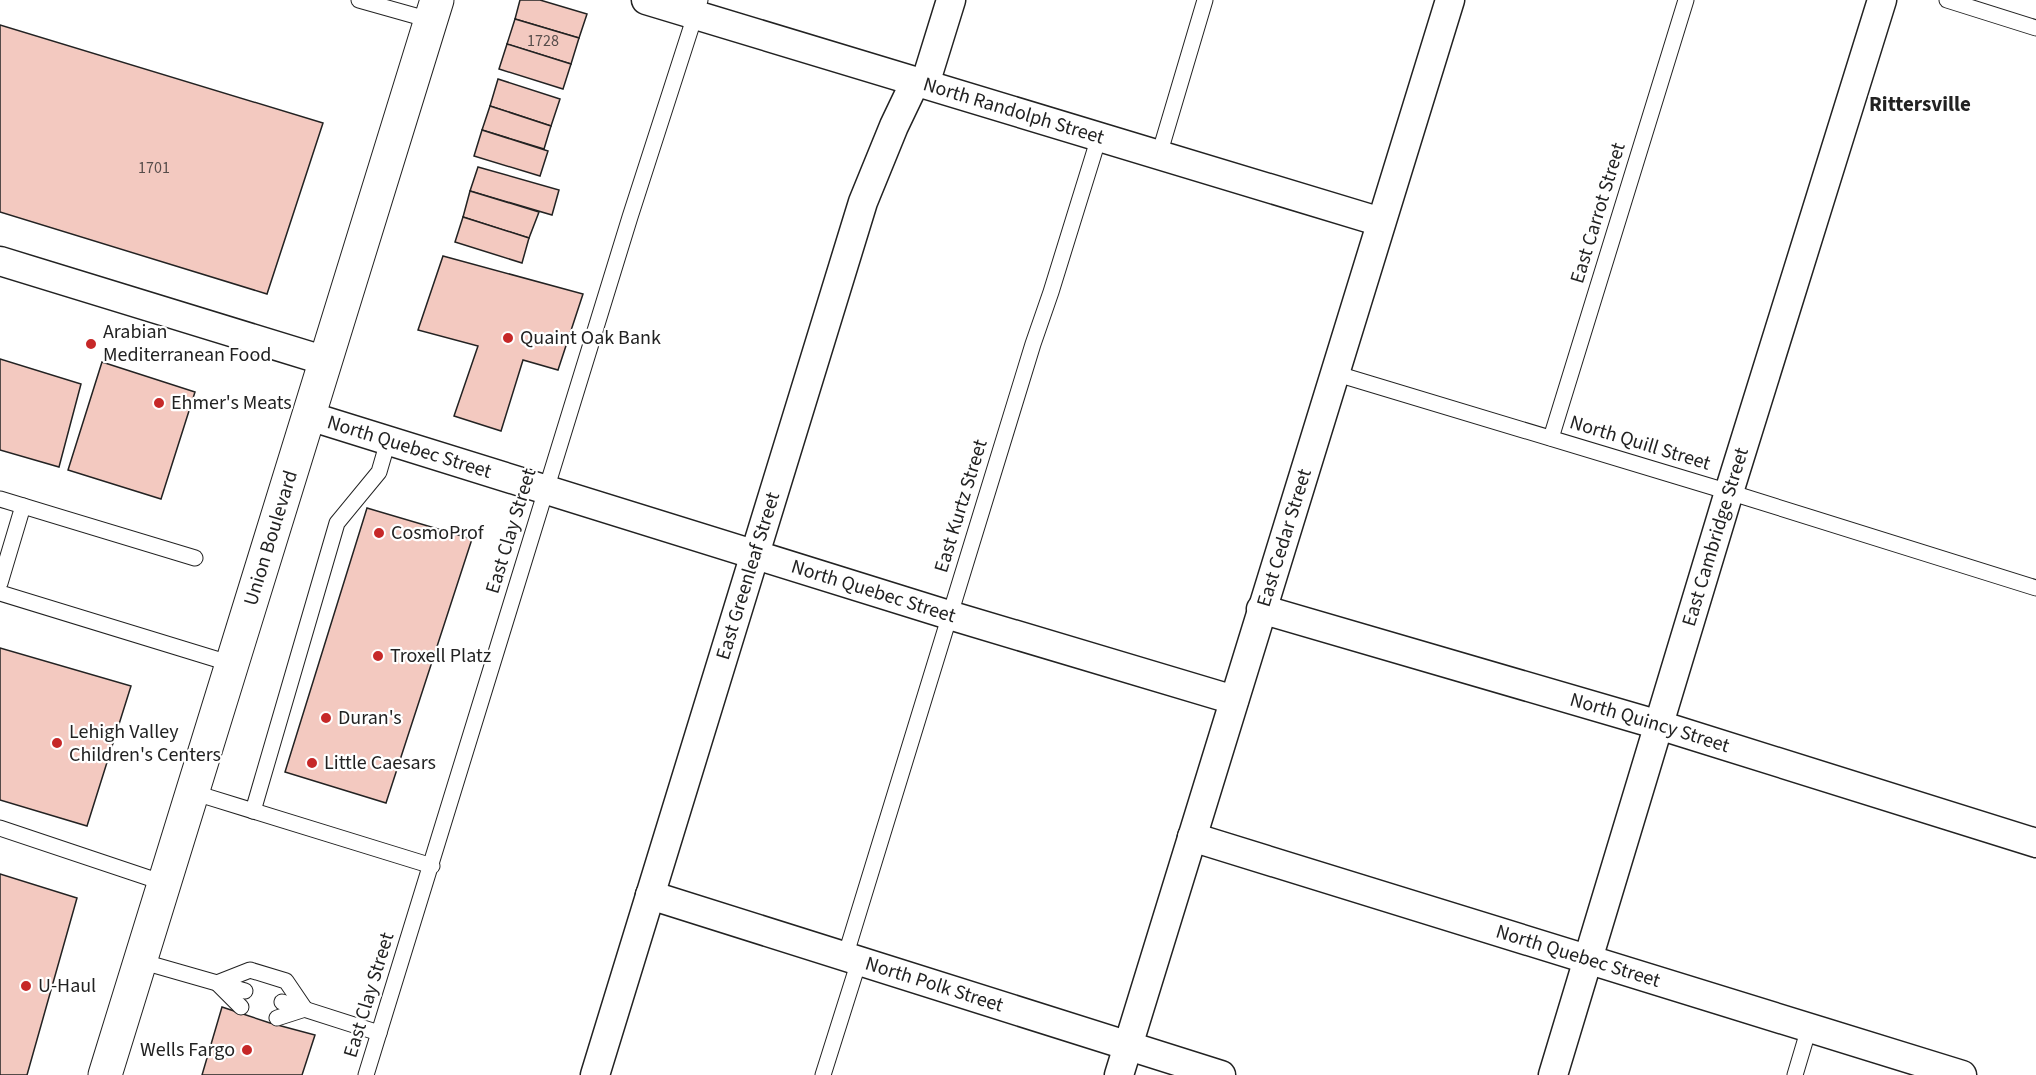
<svg xmlns="http://www.w3.org/2000/svg" width="2036" height="1075" viewBox="0 0 2036 1075" font-family="'Source Sans 3',sans-serif">
<rect width="100%" height="100%" fill="#fff"/>
<g fill="#f3c9c0" stroke="#222" stroke-width="1.5">
<polygon points="520,0 540,0 587,14 579,38 515,19"/>
<polygon points="515,19 579,38 571,64 507,44"/>
<polygon points="0,25 323,123 267,294 0,212"/>
<polygon points="507,44 571,64 563,89 499,69"/>
<polygon points="498,79 560,99 551,126 490,106"/>
<polygon points="490,106 551,126 544,149 482,130"/>
<polygon points="482,130 548,151 540,176 474,156"/>
<polygon points="478,167 559,190 552,215 470,191"/>
<polygon points="470,191 539,212 529,238 463,217"/>
<polygon points="463,217 529,238 522,263 455,242"/>
<polygon points="443,256 583,294 558,370 523,360 501,431 454,416 478,346 418,330"/>
<polygon points="0,359 81,384 59,467 0,450"/>
<polygon points="102,362 195,392 161,499 68,470"/>
<polygon points="367,508 472,539 386,803 285,772"/>
<polygon points="0,648 131,686 87,826 0,800"/>
<polygon points="0,874 77,898 27,1075 0,1075"/>
<polygon points="222,1007 270,1023 315,1035 302,1075 202,1075"/>
</g>
<g fill="none" stroke-linecap="round" stroke-linejoin="round">
<g stroke="#222" stroke-width="17">
<g id="service">
<polyline points="359,0 430,20"/>
<polyline points="1947,0 2036,28"/>
<polyline points="1159,155 1205,0"/>
<polyline points="1334,373 1729,492 2036,588"/>
<polyline points="1551,438 1686,0"/>
<polyline points="0,499 195,558"/>
<polyline points="0,583 23,506"/>
<polyline points="0,593 232,664"/>
<polyline points="192,792 432,866"/>
<polyline points="253,811 337,523 379,472 388,441"/>
<polyline points="0,828 164,883"/>
<polyline points="845,957 1033,344 1051,292 1099,137"/>
<polyline points="140,961 245,991"/>
<polyline points="217,983 250,970 286,981 305,1009"/>
<polyline points="219,985 241,1007"/>
<polyline points="282,1002 379,1033"/>
<polyline points="277,1018 305,1009"/>
<polyline points="366,1075 630,217 700,0"/>
<polyline points="823,1075 859,961"/>
<polyline points="1795,1075 1809,1028"/>
</g>
</g>
<g stroke="#222" stroke-width="31">
<g id="minor">
<path id="s1" d="M 646,0 L 1381,222"/>
<polyline points="925,84 951,0"/>
<polyline points="0,261 326,361"/>
<path id="s2" d="M 309,416 L 949,615 L 1234,700"/>
<path id="s3" d="M 1261,609 L 1659,725 L 2036,843"/>
<path id="s4" d="M 1192,837 L 1962,1075"/>
<path id="s5" d="M 650,895 L 1221,1075"/>
<path id="s6" d="M 595,1075 L 863,202 L 894,126 L 915,82"/>
<path id="s7" d="M 1119,1075 L 1450,0"/>
<path id="s8" d="M 1553,1075 L 1729,492 L 1882,0"/>
</g>
</g>
<g stroke="#222" stroke-width="35">
<g id="primary">
<path id="s9" d="M 105,1075 L 437,0"/>
</g>
</g>
<use href="#service" stroke="#fff" stroke-width="15"/>
<use href="#minor" stroke="#fff" stroke-width="28"/>
<use href="#primary" stroke="#fff" stroke-width="33"/>
</g>
<g fill="#c62828" stroke="#fff" stroke-width="2">
<circle cx="508" cy="338" r="6"/>
<circle cx="91" cy="344" r="6"/>
<circle cx="159" cy="403" r="6"/>
<circle cx="379" cy="533" r="6"/>
<circle cx="378" cy="656" r="6"/>
<circle cx="326" cy="718" r="6"/>
<circle cx="57" cy="743" r="6"/>
<circle cx="312" cy="763" r="6"/>
<circle cx="26" cy="986" r="6"/>
<circle cx="247" cy="1050" r="6"/>
</g>
<g text-anchor="middle" dominant-baseline="central" stroke-width="4.5" stroke-linejoin="round" paint-order="stroke">
<g font-size="16" fill="#564c4a">
<text x="543" y="41">1728</text>
<text x="154" y="168">1701</text>
</g>
<g font-size="20" fill="#222" stroke="#fff">
<text stroke="none"><textPath href="#s1" startOffset="384">North Randolph Street</textPath></text>
<text transform="translate(1598 213) rotate(-73)">East Carrot Street</text>
<text transform="translate(1640 443) rotate(17)">North Quill Street</text>
<text stroke="none"><textPath href="#s2" startOffset="105">North Quebec Street</textPath></text>
<text transform="translate(961 506) rotate(-73)">East Kurtz Street</text>
<text transform="translate(511 531) rotate(-73)">East Clay Street</text>
<text stroke="none"><textPath href="#s7" startOffset="562">East Cedar Street</textPath></text>
<text stroke="none"><textPath href="#s8" startOffset="562">East Cambridge Street</textPath></text>
<text stroke="none"><textPath href="#s9" startOffset="562">Union Boulevard</textPath></text>
<text stroke="none"><textPath href="#s6" startOffset="522">East Greenleaf Street</textPath></text>
<text stroke="none"><textPath href="#s2" startOffset="591">North Quebec Street</textPath></text>
<text stroke="none"><textPath href="#s3" startOffset="405">North Quincy Street</textPath></text>
<text stroke="none"><textPath href="#s4" startOffset="404">North Quebec Street</textPath></text>
<text stroke="none"><textPath href="#s5" startOffset="298">North Polk Street</textPath></text>
<text transform="translate(369 995) rotate(-73)">East Clay Street</text>
</g>
<g font-size="20" fill="#222" stroke="#fff" text-anchor="start">
<text x="103" y="332">Arabian<tspan x="103" dy="23">Mediterranean Food</tspan></text>
<text x="520" y="338">Quaint Oak Bank</text>
<text x="171" y="403">Ehmer's Meats</text>
<text x="391" y="533">CosmoProf</text>
<text x="390" y="656">Troxell Platz</text>
<text x="338" y="718">Duran's</text>
<text x="69" y="732">Lehigh Valley<tspan x="69" dy="23">Children's Centers</tspan></text>
<text x="324" y="763">Little Caesars</text>
<text x="38" y="986">U-Haul</text>
<text x="235" y="1050" text-anchor="end">Wells Fargo</text>
</g>
<g font-size="21" font-weight="bold" fill="#222" stroke="#fff">
<text x="1920" y="104">Rittersville</text>
</g>
</g>
</svg>
